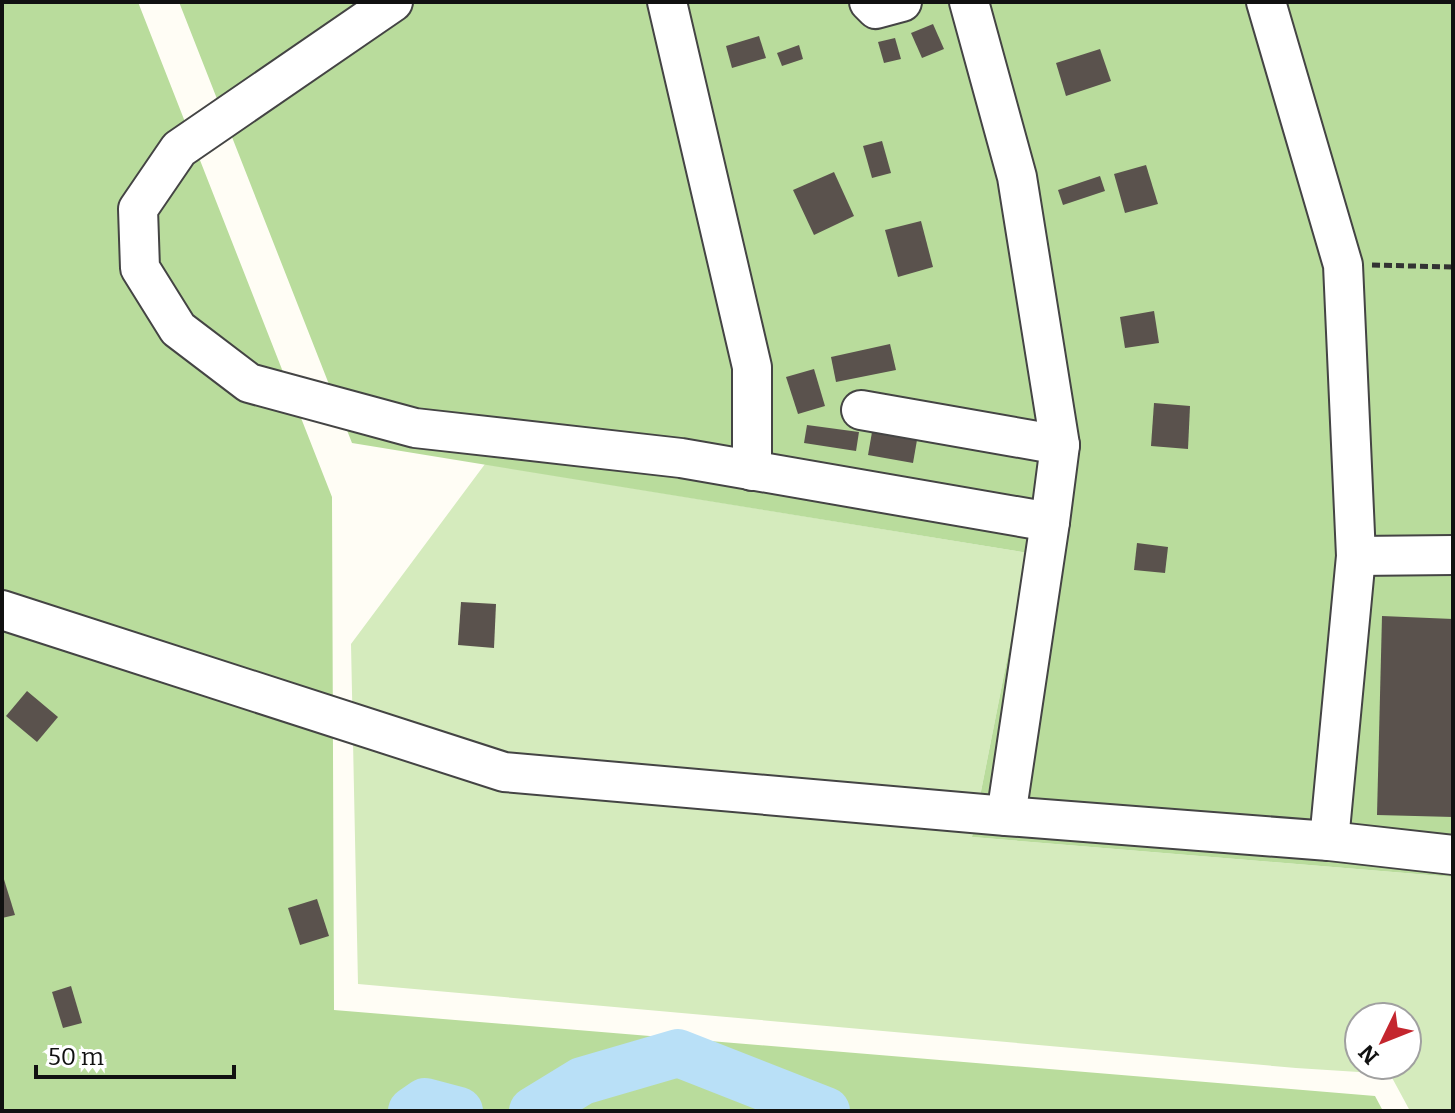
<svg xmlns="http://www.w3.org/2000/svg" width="1455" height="1113" viewBox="0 0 1455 1113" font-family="Bitter,serif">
<rect width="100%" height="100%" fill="#fffdf5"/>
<path fill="#d5ebbd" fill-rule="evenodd" d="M 485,464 L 1028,553 L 972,837 L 1453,877 L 1453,1111 L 1410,1111 L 1390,1074 L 1296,1068 L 358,984 L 351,644 ZM 1359,1017 L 1407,1017 L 1407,1065 L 1359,1065 Z"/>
<g fill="#b9dc9c">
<polygon points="2,2 138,2 332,497 334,1010 1375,1096 1383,1111 2,1111"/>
<polygon points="179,2 1453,2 1453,877 972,837 1028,553 352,443"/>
</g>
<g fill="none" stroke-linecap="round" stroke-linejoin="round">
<g stroke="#b9e0f7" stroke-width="48">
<polyline points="412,1111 425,1102 459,1111"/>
<polyline points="533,1111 582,1081 678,1053 826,1111"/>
</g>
</g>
<g fill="#5a524d">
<polygon points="933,24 944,49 922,58 911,33"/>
<polygon points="759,36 766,58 732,68 726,46"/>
<polygon points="895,38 901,59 884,63 878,42"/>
<polygon points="799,45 803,59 782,66 777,53"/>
<polygon points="1100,49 1111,81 1066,96 1056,63"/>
<polygon points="882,141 891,173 872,178 863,146"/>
<polygon points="1146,165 1158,204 1125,213 1114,174"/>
<polygon points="834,172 854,216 814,235 793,190"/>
<polygon points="1100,176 1105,191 1063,205 1058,190"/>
<polygon points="921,221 933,267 898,277 885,230"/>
<polygon points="1154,311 1159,343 1125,348 1120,317"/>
<polygon points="890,344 896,370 836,382 831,357"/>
<polygon points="814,369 825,406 798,414 786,377"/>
<polygon points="1154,403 1190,406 1188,449 1151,446"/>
<polygon points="807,425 859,432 856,451 804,443"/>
<polygon points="872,432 917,440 913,463 868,455"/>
<polygon points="1137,543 1168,547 1165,573 1134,570"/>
<polygon points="461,602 496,604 494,648 458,645"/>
<polygon points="1382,616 1453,619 1453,817 1377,815"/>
<polygon points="27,691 58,717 37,742 6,716"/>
<polygon points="2,873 15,915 2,918"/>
<polygon points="317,899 329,936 300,945 288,908"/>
<polygon points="71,986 82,1023 63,1028 52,992"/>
</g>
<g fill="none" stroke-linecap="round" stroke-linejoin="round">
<g stroke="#444" stroke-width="42">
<g id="minor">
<polyline points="393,2 179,149 138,209 140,268 178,329 249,383 415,428 681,458 1050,522"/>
<polyline points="667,2 752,367 752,471"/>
<polyline points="869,2 876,9 902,2"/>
<polyline points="969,2 1017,177 1060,445 1050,522 1006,816"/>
<polyline points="1266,2 1343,265 1356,556 1329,841"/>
<polyline points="861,410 1060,445"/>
<polyline points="1356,556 1453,555"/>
<polyline points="2,610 504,772 1006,816 1329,841 1453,855"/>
</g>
</g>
<polyline stroke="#333" stroke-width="5" stroke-dasharray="8 4" stroke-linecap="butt" points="1372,265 1453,267"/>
<use href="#minor" stroke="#fff" stroke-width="38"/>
</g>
<rect width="1455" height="1113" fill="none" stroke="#111111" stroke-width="8"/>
<g transform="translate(1383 1041) rotate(227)"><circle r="38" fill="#ffffff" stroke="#a0a0a0" stroke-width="2"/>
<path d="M0-6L14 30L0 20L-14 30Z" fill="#c4262e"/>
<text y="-12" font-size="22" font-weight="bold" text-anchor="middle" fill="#111111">N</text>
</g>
<path d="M36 1065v12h198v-12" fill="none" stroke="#111111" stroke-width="4"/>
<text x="48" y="1065" font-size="24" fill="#111111" stroke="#ffffff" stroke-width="6" paint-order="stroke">50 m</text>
</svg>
